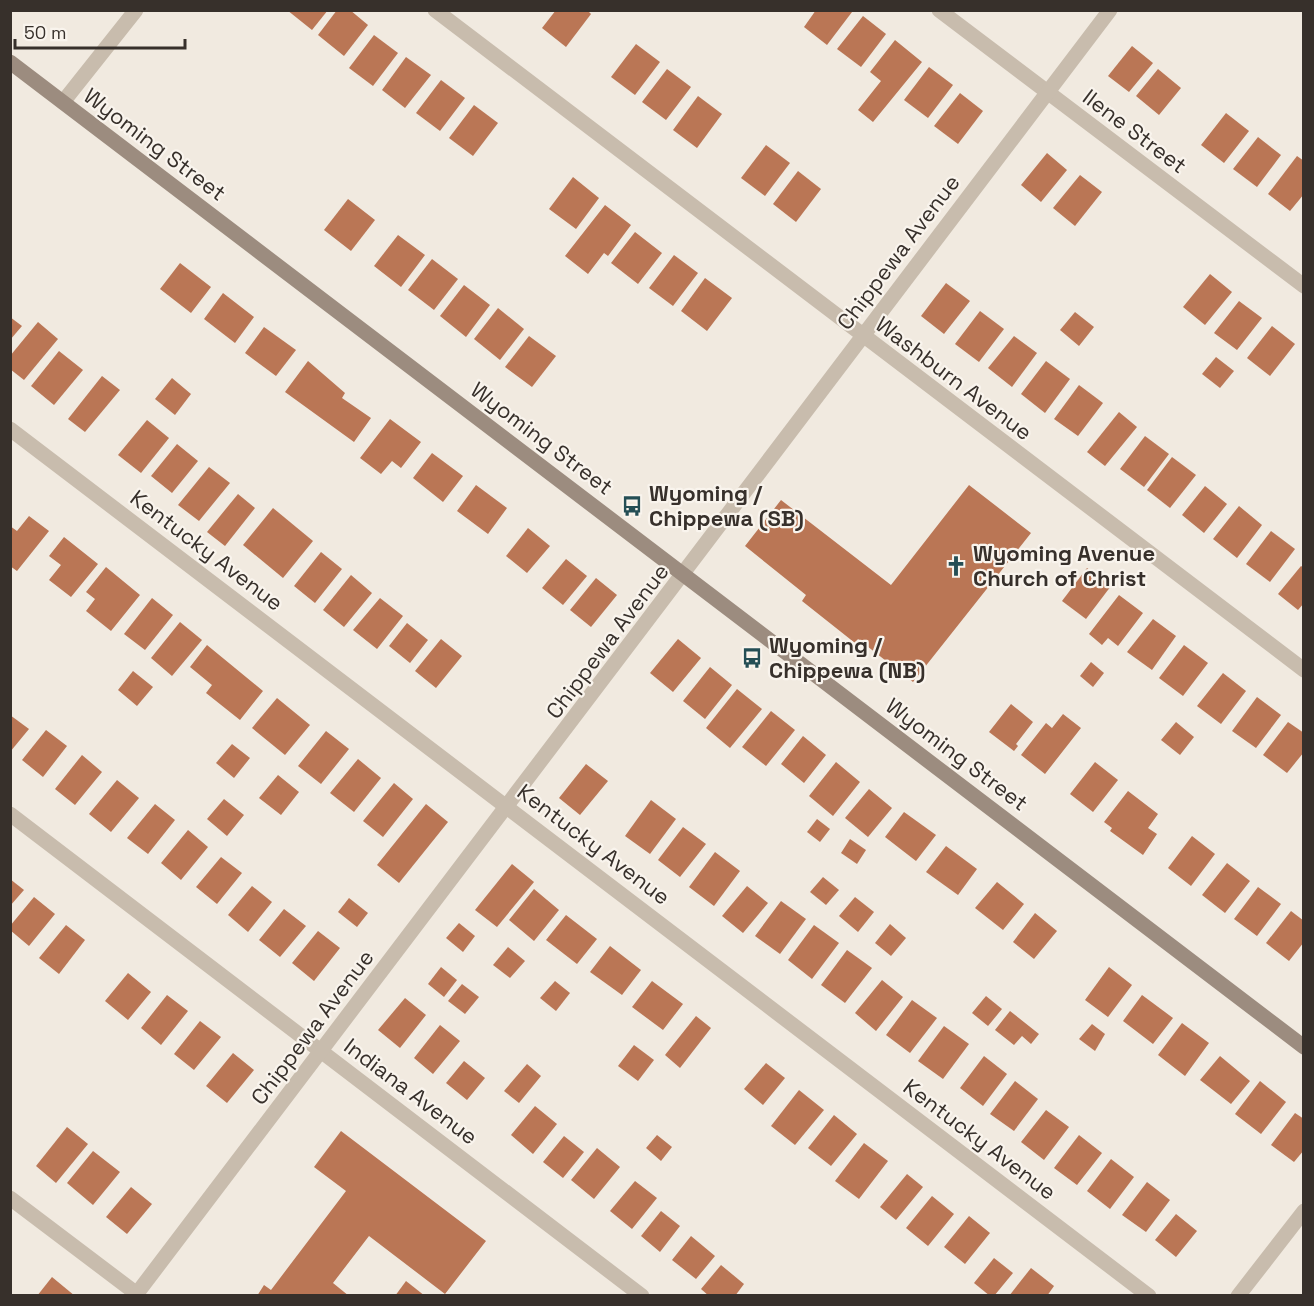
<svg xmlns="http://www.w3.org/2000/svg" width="1314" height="1306" viewBox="0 0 1314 1306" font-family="'Space Grotesk',sans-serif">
<rect width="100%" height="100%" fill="#f1eae0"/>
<g fill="#ba7655">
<polygon points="287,10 328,10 312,30"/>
<polygon points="337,10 350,10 368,25 344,56 318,35"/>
<polygon points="556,10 587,10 591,14 566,47 542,28"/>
<polygon points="816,10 852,12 827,45 804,27"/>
<polygon points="863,16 886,34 861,67 837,49"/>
<polygon points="374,35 398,53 373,86 349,68"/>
<polygon points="895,40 922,62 873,122 858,110 881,81 870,72"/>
<polygon points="636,44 660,62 635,95 611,77"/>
<polygon points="1132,46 1153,63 1129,92 1108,76"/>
<polygon points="406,57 431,75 405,108 382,90"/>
<polygon points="929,67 953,85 928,118 904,100"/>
<polygon points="667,69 691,87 666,120 642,102"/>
<polygon points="1158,69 1181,88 1159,115 1136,96"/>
<polygon points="441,80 465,98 440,131 416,113"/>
<polygon points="960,93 983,111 958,144 934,126"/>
<polygon points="698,96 722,114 697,148 673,130"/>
<polygon points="474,105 498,123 473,156 449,138"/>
<polygon points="1226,113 1249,131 1224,163 1201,145"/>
<polygon points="1258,137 1281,155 1257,187 1233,169"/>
<polygon points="766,145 790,163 765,196 741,178"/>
<polygon points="1047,153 1067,170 1041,202 1021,185"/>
<polygon points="1297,156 1304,161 1304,194 1290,211 1268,194"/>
<polygon points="798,171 821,189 796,222 773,204"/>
<polygon points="1080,175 1102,192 1075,226 1053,208"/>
<polygon points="573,177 599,198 576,229 549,209"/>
<polygon points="348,199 375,220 351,251 324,230"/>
<polygon points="605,205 631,225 608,256 604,253 588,274 565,256"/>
<polygon points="635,232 662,253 638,284 611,263"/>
<polygon points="398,235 425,255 401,287 374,266"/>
<polygon points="674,255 698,273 673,306 649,288"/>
<polygon points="432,259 458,279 434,310 408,290"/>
<polygon points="180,263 211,287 191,313 160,289"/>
<polygon points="1210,274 1232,292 1205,325 1183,307"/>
<polygon points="705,278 732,298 707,331 681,311"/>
<polygon points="946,283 970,301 944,334 921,316"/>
<polygon points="464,285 490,305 466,337 440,316"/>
<polygon points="223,293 254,317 235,343 204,319"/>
<polygon points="1239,301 1262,318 1237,350 1214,333"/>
<polygon points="498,308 524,329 500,360 474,339"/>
<polygon points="980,311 1004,329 979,362 955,344"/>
<polygon points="1075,312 1094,327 1079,346 1060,330"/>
<polygon points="10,317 22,326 10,340"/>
<polygon points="38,322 58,339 24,380 10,369 10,356"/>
<polygon points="1272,326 1295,344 1270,376 1247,358"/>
<polygon points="264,327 296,350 276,376 245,353"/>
<polygon points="529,336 556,356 532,387 505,367"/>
<polygon points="1014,336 1037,353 1012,387 988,368"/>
<polygon points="59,351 83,370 54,405 31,386"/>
<polygon points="1216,357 1234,371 1220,388 1202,374"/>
<polygon points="308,361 345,393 342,398 371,418 354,442 285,392"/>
<polygon points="1046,361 1070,379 1045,413 1021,394"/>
<polygon points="102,376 120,390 85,432 68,419"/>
<polygon points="172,378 191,394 175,415 155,399"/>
<polygon points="1079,385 1103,403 1078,436 1054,419"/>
<polygon points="1119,412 1137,427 1105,466 1087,452"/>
<polygon points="390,419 421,442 401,468 392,461 381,474 360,458"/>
<polygon points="147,420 169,438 141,473 118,455"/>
<polygon points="1145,436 1169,454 1144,487 1120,469"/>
<polygon points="177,444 198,461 172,493 151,476"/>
<polygon points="432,453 463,476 443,502 413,478"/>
<polygon points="1172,457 1196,475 1170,508 1147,490"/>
<polygon points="209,467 230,483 199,521 178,505"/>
<polygon points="476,485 507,508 488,534 457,511"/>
<polygon points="969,485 1031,533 913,682 858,639 855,643 802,601 806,595 745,546 781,500 891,585"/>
<polygon points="1205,486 1227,504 1204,533 1182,515"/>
<polygon points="238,494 255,508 225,546 207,532"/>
<polygon points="1239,506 1262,525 1237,558 1213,539"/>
<polygon points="273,508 313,541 283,578 243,545"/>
<polygon points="29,516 49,531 17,571 10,566 10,526 17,531"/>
<polygon points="528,528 550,546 527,573 506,556"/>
<polygon points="1271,531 1295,549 1270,582 1246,564"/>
<polygon points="64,537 98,564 71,597 49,580 61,565 49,556"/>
<polygon points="321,552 342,569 315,603 294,586"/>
<polygon points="566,559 587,576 563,605 542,588"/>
<polygon points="1301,566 1304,568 1304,603 1298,610 1278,594"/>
<polygon points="106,567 140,595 111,631 86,611 95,599 86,592"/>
<polygon points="1087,568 1111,586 1086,619 1062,601"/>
<polygon points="351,575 372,593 344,627 323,610"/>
<polygon points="596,578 617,595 591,627 570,610"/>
<polygon points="1119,595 1143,613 1118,646 1108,638 1102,645 1089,634"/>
<polygon points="152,598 173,615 145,650 124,634"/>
<polygon points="380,598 403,616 377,649 353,630"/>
<polygon points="1153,619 1176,636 1152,670 1127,652"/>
<polygon points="180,622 202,640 172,676 151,658"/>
<polygon points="407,623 428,640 410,663 389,646"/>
<polygon points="441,639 462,656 436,688 415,671"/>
<polygon points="678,639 701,658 673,692 650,673"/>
<polygon points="207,645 263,691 240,720 206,693 212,685 190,667"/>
<polygon points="1184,645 1208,663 1183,696 1159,678"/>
<polygon points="1091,662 1104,673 1093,687 1080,676"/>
<polygon points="710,667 732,685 705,719 683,701"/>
<polygon points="133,671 153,687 137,706 118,690"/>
<polygon points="1223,673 1246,691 1221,724 1197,706"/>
<polygon points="737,689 762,709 730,748 706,728"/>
<polygon points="1257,697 1281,715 1256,748 1232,731"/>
<polygon points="277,698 310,725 285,755 252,728"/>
<polygon points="1011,704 1033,722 1016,744 1018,746 1014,751 989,732"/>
<polygon points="771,711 795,730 766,766 742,747"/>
<polygon points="1063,714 1081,728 1045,774 1021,755 1046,723 1052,728"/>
<polygon points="10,715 29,729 10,752"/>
<polygon points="1176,722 1194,737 1180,755 1161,740"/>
<polygon points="1288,722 1304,733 1304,752 1287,773 1263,755"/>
<polygon points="46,730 67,746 43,777 22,760"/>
<polygon points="326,731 349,749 321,784 298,766"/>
<polygon points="803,736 826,755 804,783 781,764"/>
<polygon points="232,744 250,758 234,778 216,763"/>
<polygon points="82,755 102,772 75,805 55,789"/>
<polygon points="358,759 381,778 354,812 330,793"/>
<polygon points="836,762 860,782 833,816 809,796"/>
<polygon points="1095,762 1118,780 1093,812 1070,794"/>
<polygon points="586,764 608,781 580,815 559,798"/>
<polygon points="278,775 299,792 281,815 259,798"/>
<polygon points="117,780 139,798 111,832 89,814"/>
<polygon points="394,783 413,799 383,837 363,821"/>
<polygon points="869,789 892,808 868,837 845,818"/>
<polygon points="1128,791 1158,814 1148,828 1157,834 1143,855 1110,831 1112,828 1104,822"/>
<polygon points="224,799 244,815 227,836 207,819"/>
<polygon points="651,800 676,819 650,854 625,836"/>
<polygon points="155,804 175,820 148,854 127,838"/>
<polygon points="426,804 448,822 399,883 377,865"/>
<polygon points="904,812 936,835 916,861 885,837"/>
<polygon points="817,819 830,829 820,842 807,832"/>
<polygon points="683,827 706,844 680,877 658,860"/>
<polygon points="188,830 208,847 181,880 161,863"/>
<polygon points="1192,836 1215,854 1191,886 1168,868"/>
<polygon points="850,839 866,850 857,864 841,853"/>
<polygon points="946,846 977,869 958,895 926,872"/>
<polygon points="715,852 740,871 714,906 689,887"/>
<polygon points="221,857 242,873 217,904 196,887"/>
<polygon points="1227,863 1250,881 1225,913 1202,895"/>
<polygon points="512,864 534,882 497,927 475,910"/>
<polygon points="823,877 839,890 826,905 810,892"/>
<polygon points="10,879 24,890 10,906"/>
<polygon points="997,882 1024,904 1003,930 975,908"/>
<polygon points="252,886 272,902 248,932 228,915"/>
<polygon points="747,886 768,903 743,933 722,916"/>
<polygon points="1258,887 1281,904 1257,936 1234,919"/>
<polygon points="534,889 559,910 534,941 509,920"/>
<polygon points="34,897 55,914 29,946 10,930 10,926"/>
<polygon points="855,897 874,912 858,932 839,916"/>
<polygon points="349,898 368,913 357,927 338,912"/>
<polygon points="781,901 806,919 780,954 755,936"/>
<polygon points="284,909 306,926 280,957 259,940"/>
<polygon points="1291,911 1304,921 1304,942 1289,961 1266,943"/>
<polygon points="1035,913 1057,931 1034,959 1013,942"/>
<polygon points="566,915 597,939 577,964 546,940"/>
<polygon points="459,923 475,936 463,952 446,938"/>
<polygon points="890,924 906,938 891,956 875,943"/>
<polygon points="66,925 85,940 59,974 39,958"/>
<polygon points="814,925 839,943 812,979 788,960"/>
<polygon points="318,931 340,948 314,981 292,963"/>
<polygon points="610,946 641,970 622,995 590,972"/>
<polygon points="508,947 525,961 510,978 493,965"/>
<polygon points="847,950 872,968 845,1003 821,985"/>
<polygon points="441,967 457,980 444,997 428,984"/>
<polygon points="1109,967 1132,985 1108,1017 1085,1000"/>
<polygon points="128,973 151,992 128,1020 105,1001"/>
<polygon points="882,980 903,997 876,1031 855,1013"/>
<polygon points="555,981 570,993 556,1011 540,998"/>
<polygon points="652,981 683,1004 663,1030 632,1007"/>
<polygon points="462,984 479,997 465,1014 448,1001"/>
<polygon points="167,995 188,1011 161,1045 141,1028"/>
<polygon points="1142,995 1173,1018 1153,1044 1123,1021"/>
<polygon points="986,996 1002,1009 988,1026 972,1013"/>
<polygon points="405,998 426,1015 400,1048 378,1030"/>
<polygon points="912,1000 937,1018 910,1053 886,1035"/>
<polygon points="1010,1011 1039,1034 1031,1044 1022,1036 1014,1045 995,1030"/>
<polygon points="696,1016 711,1028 680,1068 665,1055"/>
<polygon points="200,1021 221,1037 194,1070 174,1054"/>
<polygon points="1182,1023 1209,1043 1185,1076 1158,1055"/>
<polygon points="1092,1024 1105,1034 1095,1051 1079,1039"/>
<polygon points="440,1025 460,1041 433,1074 414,1058"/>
<polygon points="944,1026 969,1044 943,1079 918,1061"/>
<polygon points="634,1045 654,1060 638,1081 618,1066"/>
<polygon points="233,1053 254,1070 227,1103 206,1086"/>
<polygon points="984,1056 1007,1074 983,1106 960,1088"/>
<polygon points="1220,1056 1250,1081 1231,1104 1200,1080"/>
<polygon points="464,1061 485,1078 467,1100 446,1083"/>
<polygon points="766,1063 785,1078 763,1105 744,1089"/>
<polygon points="527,1064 541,1076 519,1103 504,1091"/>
<polygon points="1015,1081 1038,1099 1014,1131 990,1114"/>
<polygon points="1260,1081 1286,1102 1261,1134 1235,1114"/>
<polygon points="799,1090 824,1110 795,1145 771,1126"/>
<polygon points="535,1106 557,1124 533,1154 511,1135"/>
<polygon points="1046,1110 1069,1127 1044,1160 1021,1142"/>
<polygon points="1295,1113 1304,1119 1304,1150 1294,1162 1271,1145"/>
<polygon points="834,1115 857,1134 831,1166 808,1148"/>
<polygon points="67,1127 88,1144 56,1183 36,1166"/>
<polygon points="341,1131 486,1241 445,1294 369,1236 333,1283 349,1296 257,1296 264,1285 271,1290 346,1191 314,1167"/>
<polygon points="657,1135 672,1147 661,1161 646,1148"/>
<polygon points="1079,1135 1102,1153 1077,1185 1054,1168"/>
<polygon points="564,1136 584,1152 563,1178 543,1162"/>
<polygon points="864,1143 888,1161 859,1199 835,1181"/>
<polygon points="597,1148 620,1167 594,1199 571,1180"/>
<polygon points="93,1151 120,1172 93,1205 67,1183"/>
<polygon points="1111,1159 1134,1177 1110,1209 1087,1191"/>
<polygon points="907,1174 923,1187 896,1220 880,1207"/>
<polygon points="635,1181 657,1198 632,1229 610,1211"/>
<polygon points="1147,1182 1170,1200 1146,1232 1122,1215"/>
<polygon points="131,1187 152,1204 127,1234 106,1217"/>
<polygon points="932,1196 954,1214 928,1246 906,1228"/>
<polygon points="661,1211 680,1226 660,1252 641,1236"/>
<polygon points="1176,1214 1197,1231 1176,1257 1155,1240"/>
<polygon points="969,1216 990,1233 965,1264 944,1247"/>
<polygon points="691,1236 715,1256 696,1279 672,1260"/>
<polygon points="994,1258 1013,1273 994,1296 990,1296 974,1283"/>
<polygon points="721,1265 744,1284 735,1296 709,1296 701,1289"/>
<polygon points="1031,1268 1054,1286 1047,1296 1009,1296"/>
<polygon points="52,1277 75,1296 37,1296"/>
<polygon points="406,1281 425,1296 395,1296"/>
</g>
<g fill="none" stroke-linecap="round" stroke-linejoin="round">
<g stroke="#c8bcad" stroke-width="15">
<polyline points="435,10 1304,670"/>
<polyline points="939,10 1304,286"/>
<polyline points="63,102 136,10"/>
<polyline points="10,429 1149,1296"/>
<polyline points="10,814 642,1296"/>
<polyline points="10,1198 137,1294"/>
<path d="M 135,1296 C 461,868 787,440 1110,10"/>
<polyline points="1238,1296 1304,1211"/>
</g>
<polyline stroke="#9c8c7f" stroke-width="15" points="10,62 1304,1047"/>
</g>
<defs>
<g id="bus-bare" transform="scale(1.62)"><path d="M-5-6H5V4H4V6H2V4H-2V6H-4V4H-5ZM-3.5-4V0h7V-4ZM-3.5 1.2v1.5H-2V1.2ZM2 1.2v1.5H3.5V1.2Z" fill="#244e55" stroke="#f9f4ed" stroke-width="2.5" paint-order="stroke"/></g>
<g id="church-bare" transform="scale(1.62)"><path d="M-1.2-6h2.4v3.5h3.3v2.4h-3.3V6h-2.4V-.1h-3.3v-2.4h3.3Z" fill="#244e55" stroke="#f9f4ed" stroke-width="2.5" paint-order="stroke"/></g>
</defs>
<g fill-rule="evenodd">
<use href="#bus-bare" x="632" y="506"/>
<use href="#church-bare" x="956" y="566"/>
<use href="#bus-bare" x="752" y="658"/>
</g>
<g text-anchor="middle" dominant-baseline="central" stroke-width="4.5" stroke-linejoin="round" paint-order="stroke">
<g font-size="22" fill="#37302b" stroke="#f9f4ed">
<text transform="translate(1135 131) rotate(37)">Ilene Street</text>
<text transform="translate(155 144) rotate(37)">Wyoming Street</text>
<text transform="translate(898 252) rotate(-53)">Chippewa Avenue</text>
<text transform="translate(954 378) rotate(37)">Washburn Avenue</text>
<text transform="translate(542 438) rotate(37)">Wyoming Street</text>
<text transform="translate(207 550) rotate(37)">Kentucky Avenue</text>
<text transform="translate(607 641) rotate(-53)">Chippewa Avenue</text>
<text transform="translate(957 754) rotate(37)">Wyoming Street</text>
<text transform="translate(594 844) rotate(37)">Kentucky Avenue</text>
<text transform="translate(312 1027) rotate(-53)">Chippewa Avenue</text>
<text transform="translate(411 1091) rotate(37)">Indiana Avenue</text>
<text transform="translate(980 1139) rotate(37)">Kentucky Avenue</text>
</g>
<g font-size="22" font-weight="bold" fill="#37302b" stroke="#f9f4ed" text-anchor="start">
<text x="649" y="493">Wyoming /<tspan x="649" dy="25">Chippewa (SB)</tspan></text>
<text x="973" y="553">Wyoming Avenue<tspan x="973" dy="25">Church of Christ</tspan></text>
<text x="769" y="645">Wyoming /<tspan x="769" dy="25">Chippewa (NB)</tspan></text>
</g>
</g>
<rect width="1314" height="1306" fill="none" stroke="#37302b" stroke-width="24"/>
<path d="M15 39v9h170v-9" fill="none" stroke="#37302b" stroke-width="3"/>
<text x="24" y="39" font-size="18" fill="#37302b" stroke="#f9f4ed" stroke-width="4.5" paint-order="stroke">50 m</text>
</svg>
